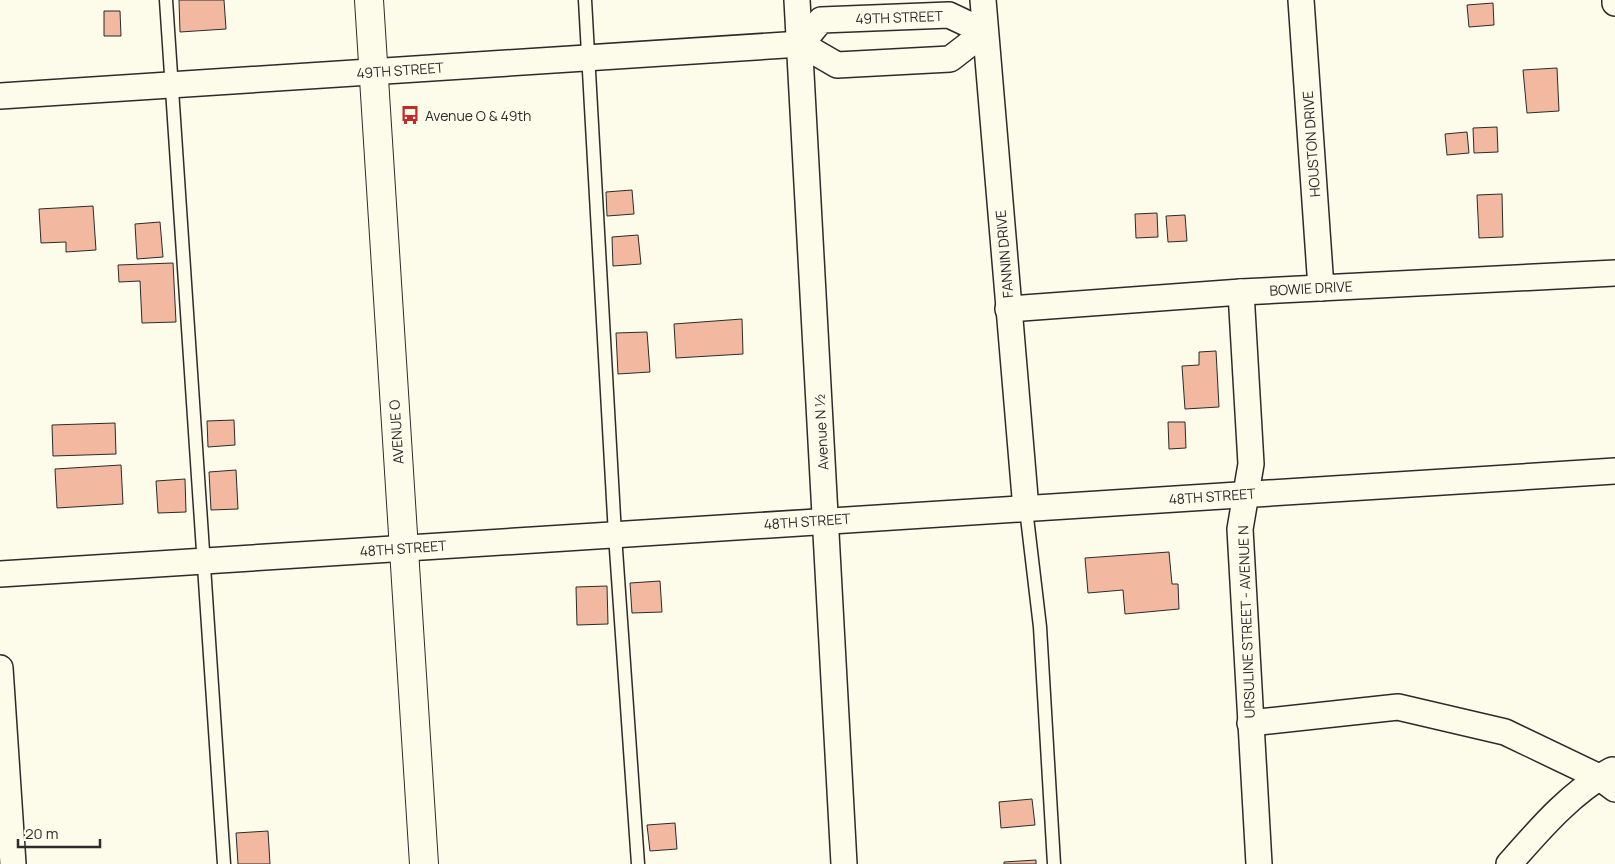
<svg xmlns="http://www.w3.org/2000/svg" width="1615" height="864" viewBox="0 0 1615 864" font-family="Manrope,sans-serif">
<rect width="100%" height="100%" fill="#fdfbea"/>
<g fill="#f2b8a0" stroke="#2b2b2b">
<polygon points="179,0 224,0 226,29 180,32"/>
<polygon points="1493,3 1494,25 1469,27 1467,5"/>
<polygon points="104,11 120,11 121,36 104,36"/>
<polygon points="1557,68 1559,111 1527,113 1523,70"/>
<polygon points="1497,127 1498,152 1474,153 1473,128"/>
<polygon points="1467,132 1469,153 1447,155 1445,134"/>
<polygon points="632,190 634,214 607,216 606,192"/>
<polygon points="1502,194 1503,237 1479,238 1477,195"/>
<polygon points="93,206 96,250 66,252 66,242 41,243 39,209"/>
<polygon points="1157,213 1158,237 1136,238 1135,214"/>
<polygon points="1185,215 1187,241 1168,242 1166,216"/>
<polygon points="160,222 163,257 137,259 135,224"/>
<polygon points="638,235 641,264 613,266 612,237"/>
<polygon points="173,263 176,322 142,323 140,281 119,282 118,265"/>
<polygon points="742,319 743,354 676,358 674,324"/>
<polygon points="647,332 650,372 618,374 616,333"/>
<polygon points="1216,351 1219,407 1185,409 1182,366 1199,365 1199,352"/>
<polygon points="234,420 235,445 208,447 207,421"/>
<polygon points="1168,422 1185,422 1186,448 1169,449"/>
<polygon points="115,423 116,454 53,456 52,425"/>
<polygon points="121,465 123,504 57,508 55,469"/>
<polygon points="236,470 238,509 211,510 209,472"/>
<polygon points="185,479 186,512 158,513 156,481"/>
<polygon points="1169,552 1172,584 1178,584 1179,609 1125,614 1123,590 1088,593 1085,558"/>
<polygon points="660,581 662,612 632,613 630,583"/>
<polygon points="607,586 608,624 577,625 576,587"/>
<polygon points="1032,799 1035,825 1001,828 999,802"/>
<polygon points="675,823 677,849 650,851 647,825"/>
<polygon points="268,831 270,864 238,864 236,833"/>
<polygon points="1036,860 1036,864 1004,864 1004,862"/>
</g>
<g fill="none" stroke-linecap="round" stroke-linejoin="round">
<g stroke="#2b2b2b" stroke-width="15">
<g id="lane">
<polyline points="166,0 224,864"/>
<polyline points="585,0 615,535 638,864"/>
<polyline points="1026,509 1040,627 1054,864"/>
</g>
</g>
<g stroke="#2b2b2b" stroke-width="28">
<g id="street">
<polyline points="797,0 844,864"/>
<polyline points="983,0 1026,509"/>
<polyline points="1301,0 1321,288"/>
<polyline points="1615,0 1615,3"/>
<polyline points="0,96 801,44 837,65 950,59 985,32 949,15 821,20 801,44"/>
<polyline points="1241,292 1251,464 1240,529 1259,864"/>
<polyline points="1008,309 1241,292 1615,273"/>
<polyline points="0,574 1615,471"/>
<polyline points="0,668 13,864"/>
<polyline points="1250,723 1398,707 1505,732 1599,777 1615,789"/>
<path d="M 1509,864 C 1539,830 1571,792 1612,770"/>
</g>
</g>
<g stroke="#2b2b2b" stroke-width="30">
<polyline id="secondary" points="369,0 424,864"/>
</g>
<use href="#lane" stroke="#fdfbea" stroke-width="12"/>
<use href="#street" stroke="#fdfbea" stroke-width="25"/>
<use href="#secondary" stroke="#fdfbea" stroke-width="28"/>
</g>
<defs>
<g id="bus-bare" transform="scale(1.5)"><path d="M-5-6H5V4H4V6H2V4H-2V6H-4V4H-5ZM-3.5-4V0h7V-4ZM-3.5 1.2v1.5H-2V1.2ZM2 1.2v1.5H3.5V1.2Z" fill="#c62828" stroke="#fdfbea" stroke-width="2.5" paint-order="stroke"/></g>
</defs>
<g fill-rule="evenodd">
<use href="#bus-bare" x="410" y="115"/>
</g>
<g text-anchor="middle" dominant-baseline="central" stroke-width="4" stroke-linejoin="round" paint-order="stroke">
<g font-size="14" fill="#2b2b2b" stroke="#fdfbea">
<text transform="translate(899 17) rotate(-2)">49TH STREET</text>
<text transform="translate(400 70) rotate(-4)">49TH STREET</text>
<text transform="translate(1311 144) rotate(-94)">HOUSTON DRIVE</text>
<text transform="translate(1004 254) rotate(-95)">FANNIN DRIVE</text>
<text transform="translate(1311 288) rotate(-3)">BOWIE DRIVE</text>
<text transform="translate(396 432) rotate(-94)">AVENUE O</text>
<text transform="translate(821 432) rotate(-93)">Avenue N ½</text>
<text transform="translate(1212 496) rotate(-4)">48TH STREET</text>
<text transform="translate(807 521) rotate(-4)">48TH STREET</text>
<text transform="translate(403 548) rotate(-4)">48TH STREET</text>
<text transform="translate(1246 622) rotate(-92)">URSULINE STREET - AVENUE N</text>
</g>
<g font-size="14" fill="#2b2b2b" stroke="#fdfbea" text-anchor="start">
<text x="425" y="115">Avenue O &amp; 49th</text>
</g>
</g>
<path d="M18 839v8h82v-8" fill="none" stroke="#2b2b2b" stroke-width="2.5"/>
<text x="25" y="839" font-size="15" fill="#2b2b2b" stroke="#fdfbea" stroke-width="4" paint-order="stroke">20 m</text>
</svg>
